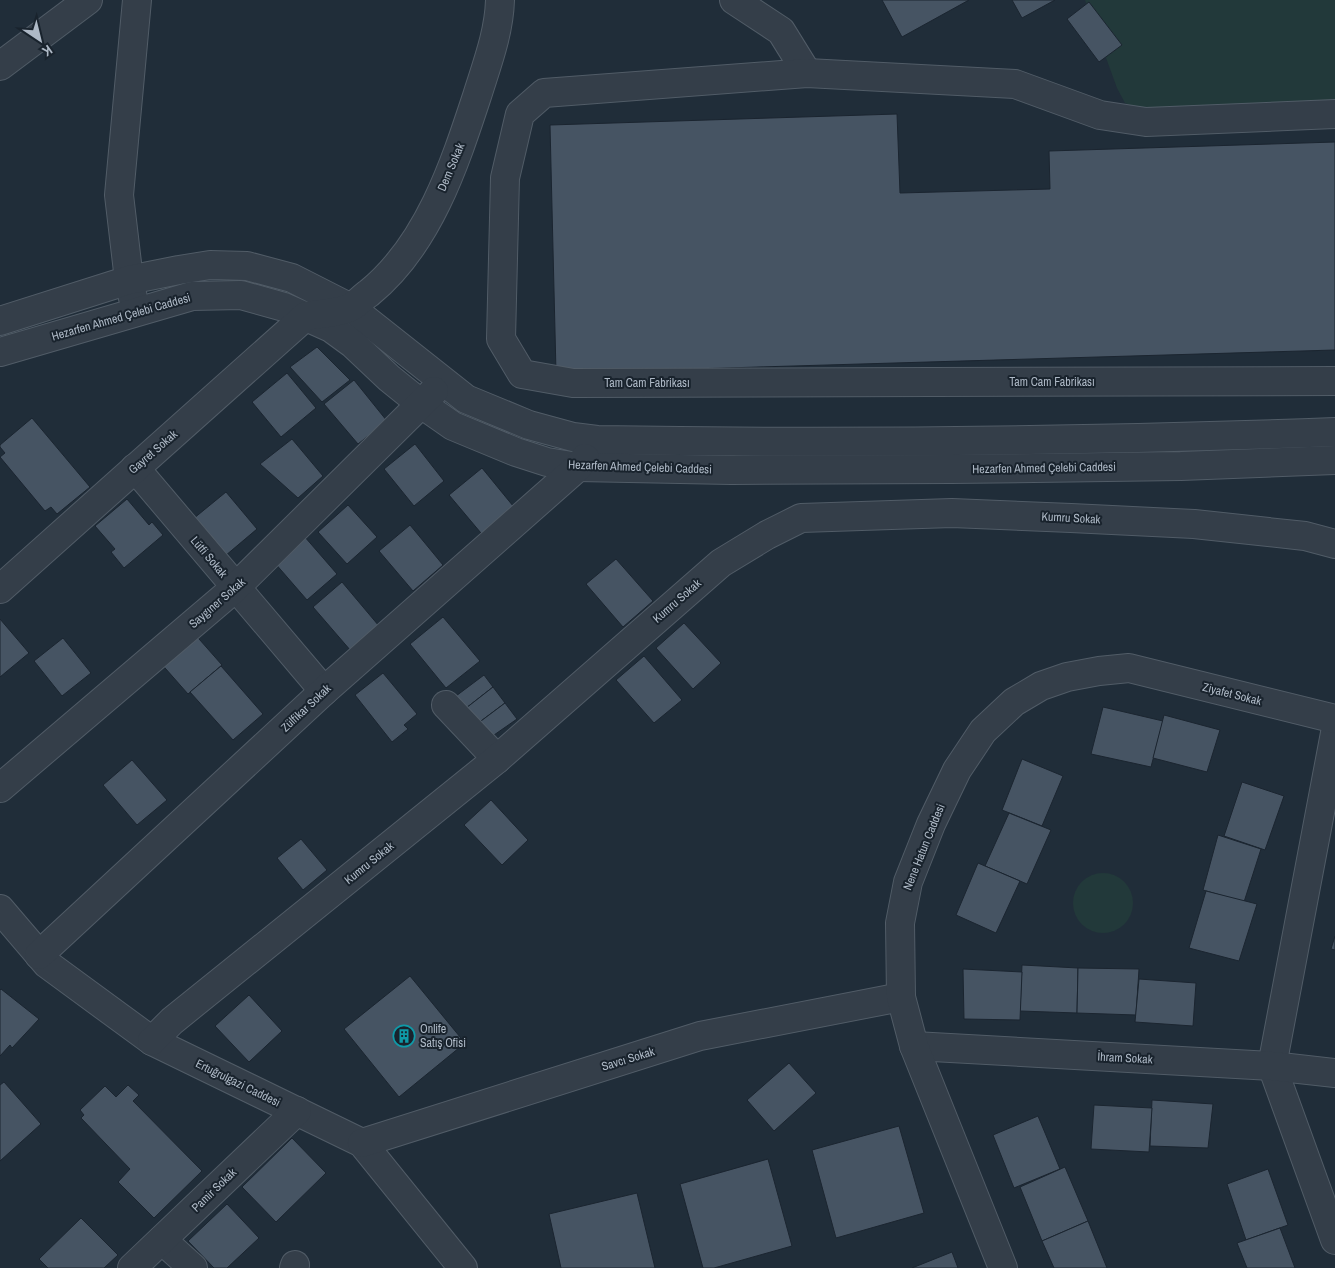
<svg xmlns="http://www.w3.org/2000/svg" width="1335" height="1268" viewBox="0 0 1335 1268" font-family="'Archivo Narrow',sans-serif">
<rect width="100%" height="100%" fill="#202d39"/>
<g fill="#22393a">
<polygon points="1085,0 1335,0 1335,108 1139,109 1125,103 1117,88"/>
<circle cx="1103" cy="903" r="30"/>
</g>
<g fill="#465463" stroke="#1b2530">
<polygon points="882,0 969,0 902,37"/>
<polygon points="1012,0 1055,0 1022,18"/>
<polygon points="1089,2 1122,45 1099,62 1067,19"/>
<polygon points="897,114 900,193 1050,189 1049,151 1335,142 1335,350 556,373 550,125"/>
<polygon points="317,347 350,380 322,402 290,367"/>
<polygon points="287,373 316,408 281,437 252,402"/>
<polygon points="354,380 387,421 358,444 324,404"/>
<polygon points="32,418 90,487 57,514 51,507 45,511 0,457 5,453 0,447 0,445"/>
<polygon points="292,439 323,476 298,498 260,464"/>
<polygon points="415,444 444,481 414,506 384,469"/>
<polygon points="482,468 518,512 486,539 449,495"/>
<polygon points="226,492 257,529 225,556 193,519"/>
<polygon points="127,499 149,525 152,522 163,535 124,568 111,552 115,549 95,526"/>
<polygon points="348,505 377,537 347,564 318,532"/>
<polygon points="410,525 443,565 413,591 379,551"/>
<polygon points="304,536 337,574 307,600 274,562"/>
<polygon points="616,559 653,601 623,627 586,584"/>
<polygon points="342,582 379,626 351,651 313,607"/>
<polygon points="443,617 480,661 446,688 410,644"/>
<polygon points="0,619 29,653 0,677"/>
<polygon points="684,623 721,663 693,689 656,648"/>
<polygon points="192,631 222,665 188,694 158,660"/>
<polygon points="63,638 91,673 62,696 34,661"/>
<polygon points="644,656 682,700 654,723 616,680"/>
<polygon points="221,666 263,714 233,740 190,692"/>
<polygon points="383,673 417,714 404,725 408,729 392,742 355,695"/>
<polygon points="484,675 493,687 461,712 452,699"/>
<polygon points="493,687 505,703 473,727 461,712"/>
<polygon points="505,703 517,719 484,742 473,727"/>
<polygon points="1103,707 1163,721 1151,767 1091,754"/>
<polygon points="1164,715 1220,730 1207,772 1153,758"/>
<polygon points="1022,759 1063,776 1042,826 1002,810"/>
<polygon points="132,760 167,800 137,825 103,785"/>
<polygon points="1242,782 1284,796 1265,850 1224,836"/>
<polygon points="491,800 528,840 502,865 464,825"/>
<polygon points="1009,813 1051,830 1027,884 985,866"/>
<polygon points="1218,835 1261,849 1244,902 1203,890"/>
<polygon points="301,839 327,870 303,890 277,858"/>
<polygon points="978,863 1020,881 996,933 956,915"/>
<polygon points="1206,891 1257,904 1239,961 1189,948"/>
<polygon points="1335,936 1335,950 1331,949"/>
<polygon points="1022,965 1078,968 1077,1013 1020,1011"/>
<polygon points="1078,968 1139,969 1136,1015 1077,1013"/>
<polygon points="963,969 1022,972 1020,1020 964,1019"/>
<polygon points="410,976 465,1043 399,1097 344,1029"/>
<polygon points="1139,979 1196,983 1193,1026 1135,1022"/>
<polygon points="1,989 39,1019 12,1048 10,1045 0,1056 0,990"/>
<polygon points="249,995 282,1031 249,1062 215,1026"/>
<polygon points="789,1063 816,1093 774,1131 747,1100"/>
<polygon points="4,1082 41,1124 0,1161 0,1085"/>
<polygon points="128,1085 139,1095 133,1101 202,1171 154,1218 118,1182 130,1169 81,1118 84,1115 80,1110 105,1086 116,1097"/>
<polygon points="1152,1100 1213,1104 1208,1148 1150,1146"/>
<polygon points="1094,1105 1152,1108 1149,1152 1091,1149"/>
<polygon points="1038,1116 1060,1169 1014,1188 993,1135"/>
<polygon points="899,1126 924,1213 836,1238 812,1150"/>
<polygon points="292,1138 326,1173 276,1222 242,1187"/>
<polygon points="768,1159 792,1246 714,1268 703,1268 680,1184"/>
<polygon points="1065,1167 1088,1221 1042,1241 1020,1187"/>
<polygon points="1268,1169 1288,1225 1246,1240 1227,1184"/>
<polygon points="637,1193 655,1268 561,1268 549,1214"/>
<polygon points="227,1204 259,1238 227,1268 214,1268 188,1241"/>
<polygon points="81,1218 118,1255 104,1268 48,1268 39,1259"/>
<polygon points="1088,1221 1107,1268 1054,1268 1042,1241"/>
<polygon points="1280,1228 1295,1268 1247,1268 1237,1243"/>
<polygon points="952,1252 958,1268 912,1268"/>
</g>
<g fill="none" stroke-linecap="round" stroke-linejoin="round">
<g stroke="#515c67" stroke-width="30">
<g id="minor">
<polyline points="734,0 781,31 807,73"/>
<polyline points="0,66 88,0"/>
<polyline points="1335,114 1146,122 1100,115 1015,84 807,73 544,93 520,114 505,178 501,339 522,374 573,383 1335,381"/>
<polyline points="133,298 129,280 119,195 137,0"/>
<path d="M 0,321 L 129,280 L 179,270 L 210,265 L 247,266 L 292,278 L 351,308 L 466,399 L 529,425 L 573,437 L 597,440 C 843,444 1089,441 1335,432"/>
<polyline points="0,352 192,296 241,295 284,307 331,328 353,344 389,378 420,403 453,426 516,452 547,462 578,467 731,470 951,469 1181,466 1335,460"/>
<polyline points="135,468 324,691"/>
<path d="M 0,589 L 306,316 C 317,314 343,312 351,307 C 357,304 363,297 369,293 C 428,245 454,166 477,96 C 487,64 499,33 500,0"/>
<polyline points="446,705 497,759"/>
<polyline points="1335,733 1272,1066 1335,1240"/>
<polyline points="0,788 235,588 434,391"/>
<polyline points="0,909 47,964 152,1041 362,1143 463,1268"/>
<polyline points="39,955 324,691 578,467 585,458"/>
<polyline points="152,1041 172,1021 497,759 721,563 767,535 801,518 952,513 1071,518 1194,524 1305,536 1335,544"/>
<polyline points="914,1046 1272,1066 1335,1073"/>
<polyline points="362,1143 700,1036 901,997"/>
<polyline points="162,1240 193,1268"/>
<polyline points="132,1268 297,1111"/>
<polyline points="294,1268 295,1265"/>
<polyline points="1003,1268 914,1046 901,997 900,923 908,882 931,824 957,770 983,731 1014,702 1041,686 1067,677 1099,671 1129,668 1335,719"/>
</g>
</g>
<use href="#minor" stroke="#343e49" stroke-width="28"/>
</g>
<defs>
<g id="building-ring" transform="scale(1.125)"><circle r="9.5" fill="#19232d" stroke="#0f9aa8" stroke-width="1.5"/><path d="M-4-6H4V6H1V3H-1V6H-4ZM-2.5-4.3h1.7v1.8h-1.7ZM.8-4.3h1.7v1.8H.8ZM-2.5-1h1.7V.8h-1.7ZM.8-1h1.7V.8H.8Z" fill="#0f9aa8"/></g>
</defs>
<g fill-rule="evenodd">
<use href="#building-ring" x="404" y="1036"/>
</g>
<g text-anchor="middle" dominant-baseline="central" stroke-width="4" stroke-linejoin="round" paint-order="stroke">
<g font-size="12" fill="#aeb9c6" stroke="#19232d">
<text transform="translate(451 167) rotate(-67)">Dem Sokak</text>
<text transform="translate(121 317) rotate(-16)">Hezarfen Ahmed Çelebi Caddesi</text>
<text x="1052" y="382">Tam Cam Fabrikası</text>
<text x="647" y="383">Tam Cam Fabrikası</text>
<text transform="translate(153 452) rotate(-41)">Gayret Sokak</text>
<text transform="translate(640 467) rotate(2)">Hezarfen Ahmed Çelebi Caddesi</text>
<text transform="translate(1044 468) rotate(-1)">Hezarfen Ahmed Çelebi Caddesi</text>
<text transform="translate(1071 518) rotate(3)">Kumru Sokak</text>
<text transform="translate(209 557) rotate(50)">Lütfi Sokak</text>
<text transform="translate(677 601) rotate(-41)">Kumru Sokak</text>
<text transform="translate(217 603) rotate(-41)">Saygıner Sokak</text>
<text transform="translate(1232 694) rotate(14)">Ziyafet Sokak</text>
<text transform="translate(306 708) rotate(-43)">Zülfikar Sokak</text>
<text transform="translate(924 847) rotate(-68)">Nene Hatun Caddesi</text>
<text transform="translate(369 863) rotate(-39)">Kumru Sokak</text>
<text transform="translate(1125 1058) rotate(3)">İhram Sokak</text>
<text transform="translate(628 1059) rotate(-17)">Savcı Sokak</text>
<text transform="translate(238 1083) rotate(26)">Ertuğrulgazi Caddesi</text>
<text transform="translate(214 1190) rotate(-44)">Pamir Sokak</text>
</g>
<g font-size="12" fill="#aeb9c6" stroke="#19232d" text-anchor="start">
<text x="420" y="1029">Onlife<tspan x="420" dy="14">Satış Ofisi</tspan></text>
</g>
</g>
<g transform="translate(40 40) rotate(145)" stroke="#19232d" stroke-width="4" paint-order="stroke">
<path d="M0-4L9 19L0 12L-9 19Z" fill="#aeb9c6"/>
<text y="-8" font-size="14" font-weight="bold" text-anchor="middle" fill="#aeb9c6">K</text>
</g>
</svg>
